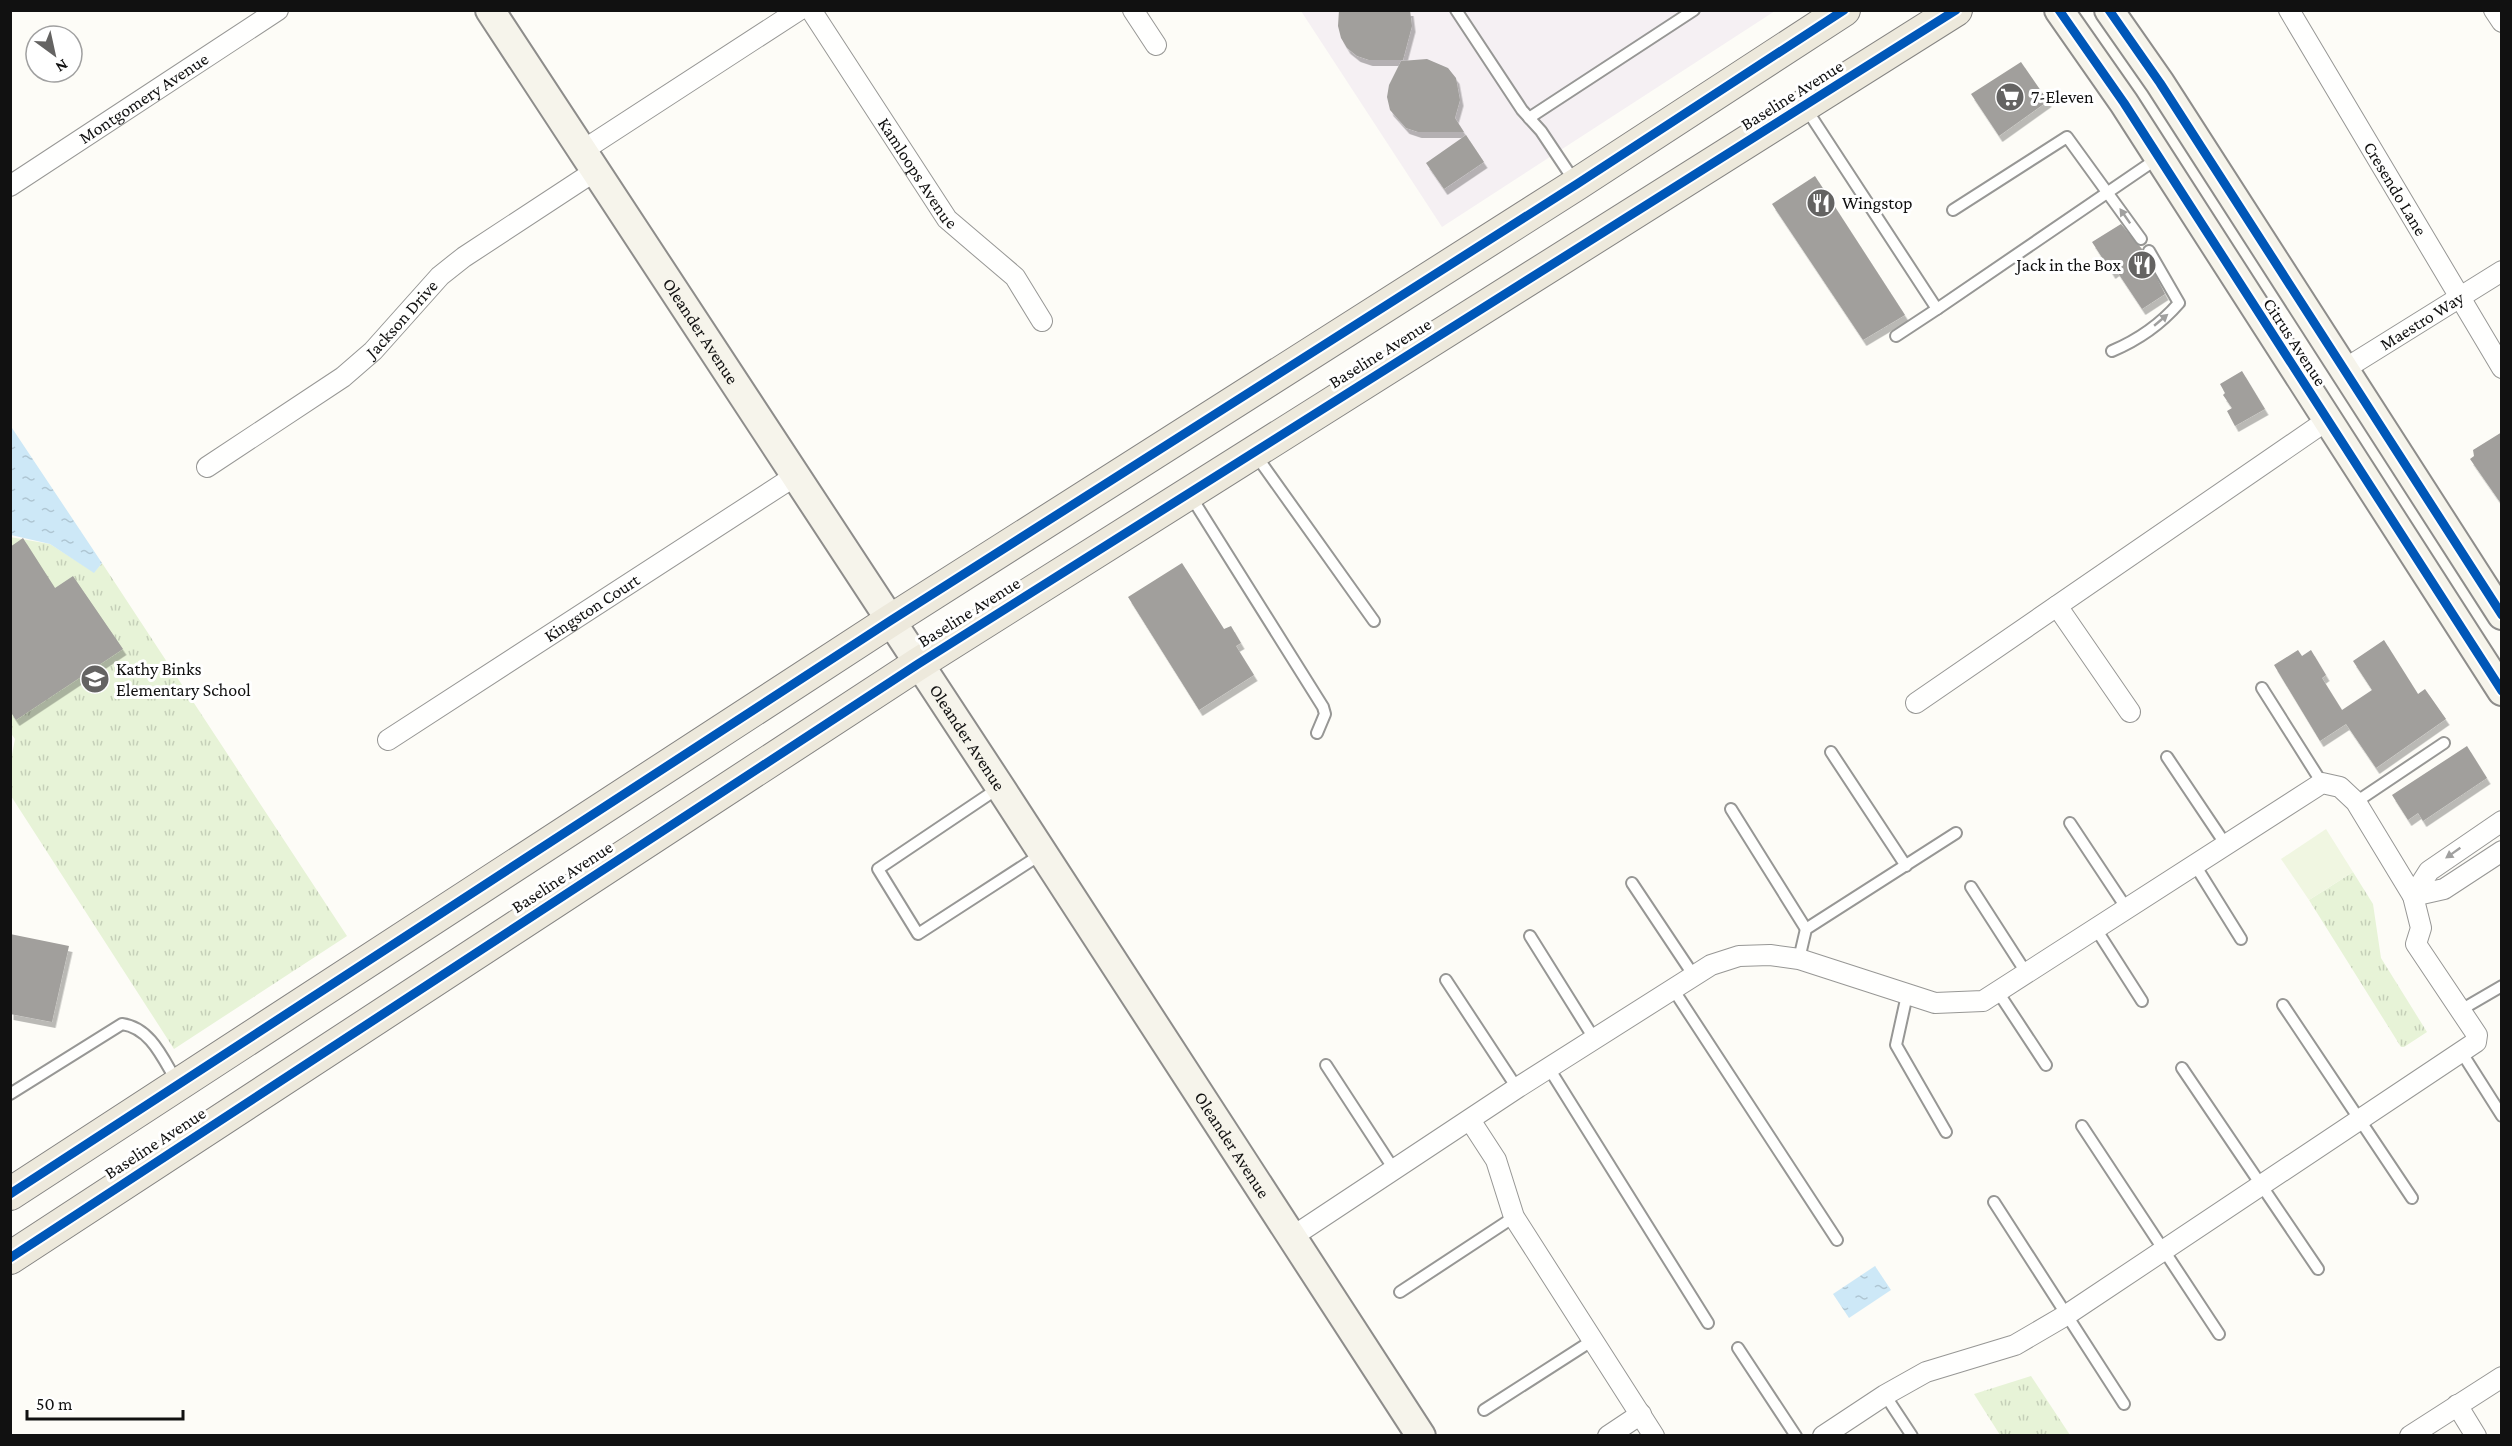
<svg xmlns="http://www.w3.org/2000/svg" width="2512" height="1446" viewBox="0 0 2512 1446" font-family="'Crimson Pro',serif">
<defs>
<pattern id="park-tufts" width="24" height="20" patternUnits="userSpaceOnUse" patternTransform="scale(1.5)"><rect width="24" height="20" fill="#e7f3d7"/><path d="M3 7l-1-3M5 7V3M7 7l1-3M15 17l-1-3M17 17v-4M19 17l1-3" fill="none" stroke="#c5cfb8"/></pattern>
<pattern id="water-ripples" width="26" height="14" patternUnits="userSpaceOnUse" patternTransform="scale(1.5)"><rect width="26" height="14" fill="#cde8f7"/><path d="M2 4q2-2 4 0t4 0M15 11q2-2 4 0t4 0" fill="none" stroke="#afc6d3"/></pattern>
<filter id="shadow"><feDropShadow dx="3.5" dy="6" stdDeviation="0" flood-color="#0004"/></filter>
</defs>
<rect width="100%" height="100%" fill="#fdfcf7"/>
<polygon fill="#f5f0f3" points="1301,11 1775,11 1442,227"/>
<g fill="url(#park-tufts)">
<polygon points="10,537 50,544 94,572 102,563 347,936 174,1049 11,796 11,760 15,739 10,732"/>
<polygon points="2353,872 2373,904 2381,958 2427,1032 2404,1047 2401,1047 2309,900"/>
<polygon points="2031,1376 2070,1435 2000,1435 1974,1394"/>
</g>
<polygon fill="#f0f6e1" points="2326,829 2353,872 2309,900 2281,859"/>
<g fill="url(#water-ripples)">
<polygon points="10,425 102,563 94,573 50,544 11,535"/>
<polygon points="1875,1266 1891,1290 1849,1318 1833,1294"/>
</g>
<g fill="#a19f9c" filter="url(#shadow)">
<polygon points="1339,10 1410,10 1412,26 1403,60 1369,60 1357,56 1347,48 1341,38 1338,26"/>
<polygon points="1427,59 1448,68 1456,78 1460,100 1455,118 1464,132 1418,132 1406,128 1390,110 1387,97 1389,85 1401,61"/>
<polygon points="2021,62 2048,101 1999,136 1971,94"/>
<polygon points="1466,135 1484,162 1444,189 1426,163"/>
<polygon points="1815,176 1905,315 1863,340 1772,204"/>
<polygon points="2121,224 2142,249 2165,294 2142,309 2116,270 2112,273 2092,242"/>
<polygon points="2242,371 2265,409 2235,426 2227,411 2232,408 2223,395 2225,393 2220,384"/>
<polygon points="2502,432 2502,505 2470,459 2474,456 2473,450"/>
<polygon points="23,538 55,588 73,576 123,649 16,720 10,711 10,547"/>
<polygon points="1182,563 1224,629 1231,626 1241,643 1236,646 1254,675 1199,710 1128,597"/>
<polygon points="2384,640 2418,694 2425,689 2446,719 2376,768 2346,724 2320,741 2274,665 2298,650 2302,656 2311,650 2326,675 2322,678 2342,710 2372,690 2353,661"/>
<polygon points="2467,746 2487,778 2423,821 2418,813 2408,820 2392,795"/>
<polygon points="10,934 69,946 52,1022 10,1014"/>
</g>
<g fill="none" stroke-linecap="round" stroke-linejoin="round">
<g stroke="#979795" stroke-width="14">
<g id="lane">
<polyline points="1456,10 1522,110 1541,131 1575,182"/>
<polyline points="1805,107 1937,309 2158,158"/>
<polyline points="1529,118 1694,10"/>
<polyline points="1953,210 2067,137 2141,239"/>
<polyline points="1896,336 1937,309"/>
<path d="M 2112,351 C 2138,340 2160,325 2179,303 L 2149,251"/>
<polyline points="1255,454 1374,621"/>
<polyline points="1190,495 1323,707 1325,714 1317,733"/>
<polyline points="2262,688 2322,783"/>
<polyline points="1831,752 1906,866"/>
<polyline points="2167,757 2226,845"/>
<polyline points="1000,787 878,869 918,934 1043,853"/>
<polyline points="2356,802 2444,743"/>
<polyline points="1731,809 1806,929"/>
<polyline points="2070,823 2127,909"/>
<polyline points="2195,865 2241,939"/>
<polyline points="1632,883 1694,976"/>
<polyline points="1971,887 2027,974"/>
<polyline points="2096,929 2142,1001"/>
<polyline points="1530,936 1595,1040"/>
<polyline points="1799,959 1806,929 1956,833"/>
<polyline points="1446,980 1517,1088"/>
<polyline points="1673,989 1837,1240"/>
<polyline points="1998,992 2046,1065"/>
<polyline points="1907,995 1896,1045 1946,1132"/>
<polyline points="2283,1005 2412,1198"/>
<polyline points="2459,1011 2502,986"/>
<polyline points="2462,1053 2502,1116"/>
<polyline points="1326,1065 1395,1171"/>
<polyline points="2182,1068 2318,1269"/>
<polyline points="1550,1070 1708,1323"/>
<path d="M 10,1094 L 122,1024 C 151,1028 163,1059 177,1082"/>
<polyline points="2082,1126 2219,1334"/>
<polyline points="1994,1202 2124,1404"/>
<polyline points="1400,1292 1514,1217"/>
<polyline points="1738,1348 1796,1436"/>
<polyline points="1885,1395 1912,1436"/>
<polyline points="1484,1410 1593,1340"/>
</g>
</g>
<g stroke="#979795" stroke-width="22">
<g id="street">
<path id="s1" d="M 811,10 L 947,219 L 1015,277 L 1042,321"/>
<polyline points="1133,10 1156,45"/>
<path id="s2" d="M 2289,10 L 2502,368"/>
<polyline points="2494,10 2502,22"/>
<polyline points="582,151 799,10"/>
<path id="s3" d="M 10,186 L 278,10"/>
<path id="s4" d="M 2343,370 L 2502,271"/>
<path id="s5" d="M 207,467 L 343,377 L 373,351 L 440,276 L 464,257 L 595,171"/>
<polyline points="2057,606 2130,712"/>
<polyline points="1916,703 2326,421"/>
<path id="s6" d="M 388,740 L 795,476"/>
<polyline points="2413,896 2429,871 2502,821"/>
<polyline points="2413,896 2444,889 2502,851"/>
<polyline points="1470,1120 1496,1160 1514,1217 1654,1436"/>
<polyline points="1292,1237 1517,1088 1711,965 1739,956 1770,955 1799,959 1935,1003 1983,1001 2322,783 2340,787 2356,802 2413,896 2421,928 2416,944 2477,1035 2476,1042 2068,1314 2015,1345 1926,1372 1885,1395 1823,1436"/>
<polyline points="2457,1405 2476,1436"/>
<polyline points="1608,1436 1641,1414"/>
<polyline points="2410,1436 2502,1377"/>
</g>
</g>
<g stroke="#8e8d8b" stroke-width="32">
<g id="secondary">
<path id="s7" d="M 490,10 L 1000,787 L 1421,1436"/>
<polyline points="2059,10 2124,103 2502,691"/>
<polyline points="2109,10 2160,83 2502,615"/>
</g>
</g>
<g stroke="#858482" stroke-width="34">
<g id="primary">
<polyline points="10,1194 890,621 1577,184 1844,10"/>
<polyline points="10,1258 918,664 1956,10"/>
</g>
</g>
<use href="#lane" stroke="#fffffe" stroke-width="10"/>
<use href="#street" stroke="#fffffe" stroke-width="20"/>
<use href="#secondary" stroke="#f6f4eb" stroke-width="28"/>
<use href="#primary" stroke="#ede9dc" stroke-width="32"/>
<g stroke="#fff" stroke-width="13">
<g id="cycleway">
<polyline points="2059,10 2124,103 2502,691"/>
<polyline points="2109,10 2160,83 2502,615"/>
<polyline points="10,1194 890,621 1577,184 1844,10"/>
<polyline points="10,1258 918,664 1956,10"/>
</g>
</g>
<use href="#cycleway" stroke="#0057b8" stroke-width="9"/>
</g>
<defs><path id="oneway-solid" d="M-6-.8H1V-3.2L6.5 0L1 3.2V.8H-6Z" transform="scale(1.5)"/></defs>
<g fill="#a0a09f">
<use href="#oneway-solid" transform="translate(2125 216) rotate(-125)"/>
<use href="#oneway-solid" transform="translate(2161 320) rotate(-40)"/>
<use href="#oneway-solid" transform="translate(2453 853) rotate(145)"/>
</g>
<defs>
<g id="supermarket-disc" transform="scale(1.5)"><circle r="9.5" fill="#646362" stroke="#fff"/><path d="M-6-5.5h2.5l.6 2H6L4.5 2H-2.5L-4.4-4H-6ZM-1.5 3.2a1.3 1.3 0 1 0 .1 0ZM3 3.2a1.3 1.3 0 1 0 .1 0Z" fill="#fff"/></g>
<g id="restaurant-disc" transform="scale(1.5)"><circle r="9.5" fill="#646362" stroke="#fff"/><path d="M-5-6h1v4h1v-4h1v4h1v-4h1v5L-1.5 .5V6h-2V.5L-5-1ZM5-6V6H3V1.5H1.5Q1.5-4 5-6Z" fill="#fff"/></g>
<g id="school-disc" transform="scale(1.5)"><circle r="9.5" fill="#646362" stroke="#fff"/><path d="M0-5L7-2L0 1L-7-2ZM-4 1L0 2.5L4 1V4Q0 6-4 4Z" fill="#fff"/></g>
</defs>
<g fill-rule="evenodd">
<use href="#supermarket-disc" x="2010" y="97"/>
<use href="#restaurant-disc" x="1821" y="203"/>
<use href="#restaurant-disc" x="2142" y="265"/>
<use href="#school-disc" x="95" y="679"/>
</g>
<g text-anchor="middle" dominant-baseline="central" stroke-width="6" stroke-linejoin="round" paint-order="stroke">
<g font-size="18" fill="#111" stroke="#fff">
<text transform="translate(1792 95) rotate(-32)">Baseline Avenue</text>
<text stroke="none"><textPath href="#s3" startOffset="160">Montgomery Avenue</textPath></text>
<text stroke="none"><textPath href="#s1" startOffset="195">Kamloops Avenue</textPath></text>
<text stroke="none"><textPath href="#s2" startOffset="208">Cresendo Lane</textPath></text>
<text stroke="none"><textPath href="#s5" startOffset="246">Jackson Drive</textPath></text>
<text stroke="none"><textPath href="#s4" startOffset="93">Maestro Way</textPath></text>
<text stroke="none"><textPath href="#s7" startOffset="384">Oleander Avenue</textPath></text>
<text transform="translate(2295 342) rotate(57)">Citrus Avenue</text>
<text transform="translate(1380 353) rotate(-32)">Baseline Avenue</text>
<text stroke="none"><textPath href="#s6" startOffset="243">Kingston Court</textPath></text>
<text transform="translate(969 612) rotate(-32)">Baseline Avenue</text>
<text stroke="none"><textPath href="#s7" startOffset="870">Oleander Avenue</textPath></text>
<text transform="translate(562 877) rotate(-33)">Baseline Avenue</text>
<text transform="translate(155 1143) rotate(-33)">Baseline Avenue</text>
<text stroke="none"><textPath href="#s7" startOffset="1356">Oleander Avenue</textPath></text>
</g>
<g font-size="18" fill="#111" stroke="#fff" text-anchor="start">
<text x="2031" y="97">7-Eleven</text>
<text x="1842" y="203">Wingstop</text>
<text x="2121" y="265" text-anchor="end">Jack in the Box</text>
<text x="116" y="669">Kathy Binks<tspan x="116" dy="21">Elementary School</tspan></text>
</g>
</g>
<rect width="2512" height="1446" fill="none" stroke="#111111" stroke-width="24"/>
<g transform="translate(54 54) rotate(147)"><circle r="28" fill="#ffffff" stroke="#a0a0a0" stroke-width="1.5"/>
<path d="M0-4.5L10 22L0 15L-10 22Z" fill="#646362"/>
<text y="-9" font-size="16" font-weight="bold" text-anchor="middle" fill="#111111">N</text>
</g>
<path d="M27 1410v9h156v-9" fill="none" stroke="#111111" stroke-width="3"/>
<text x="36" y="1410" font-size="18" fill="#111111" stroke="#ffffff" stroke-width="4.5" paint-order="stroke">50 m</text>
</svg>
